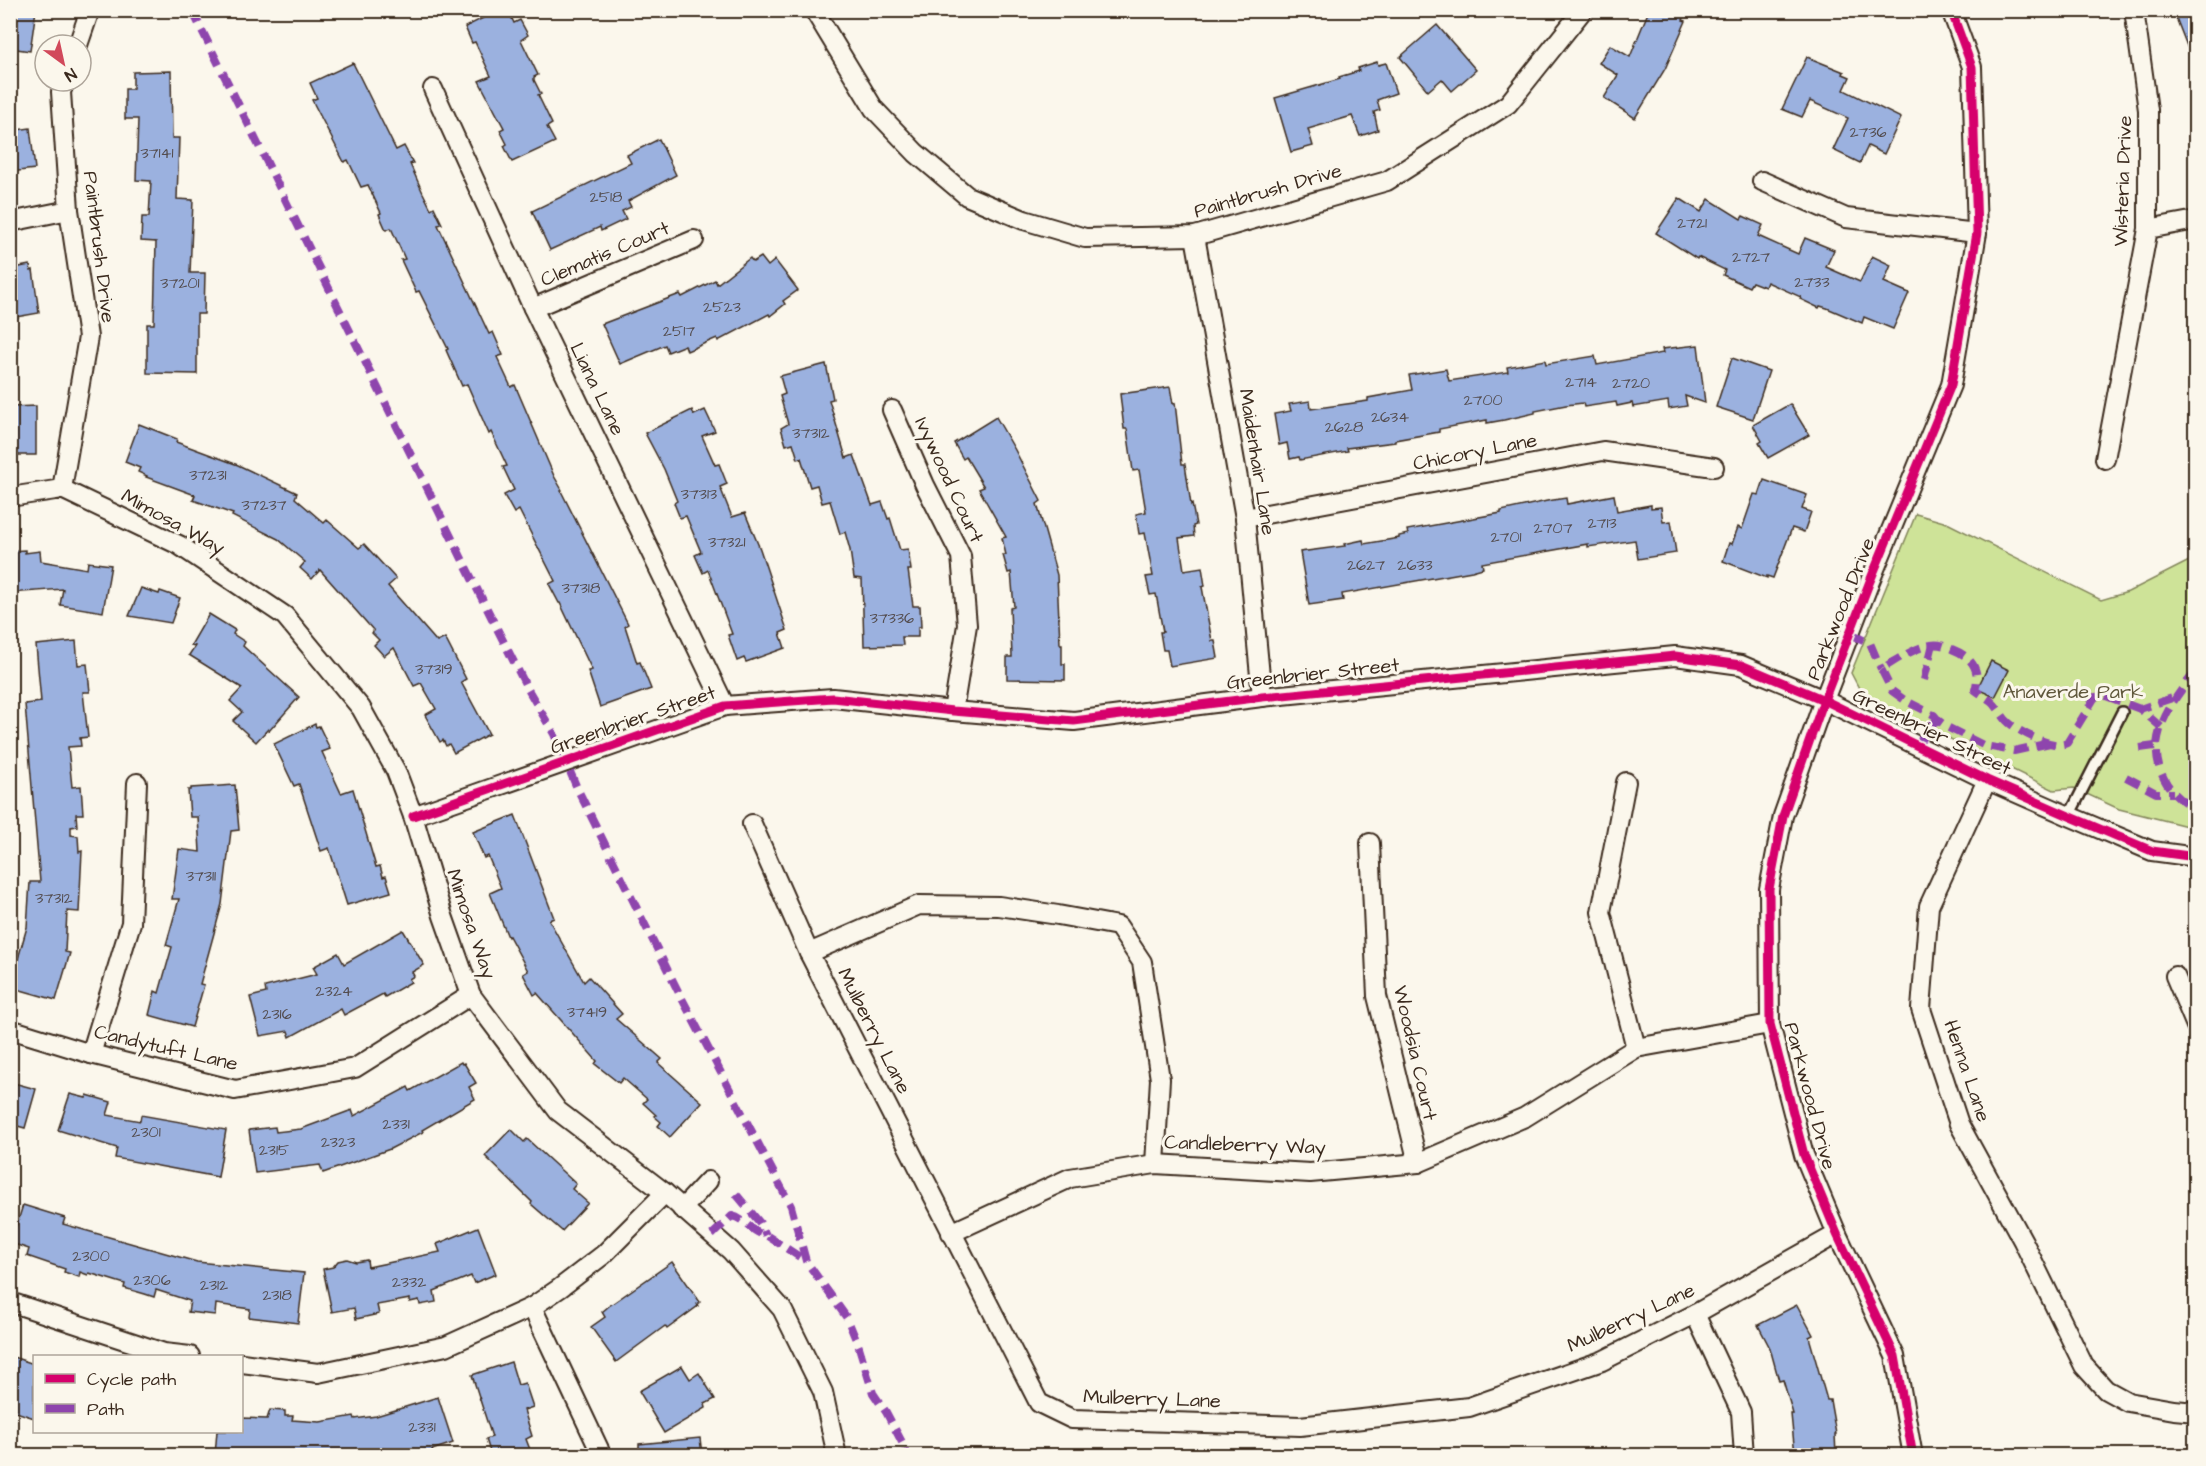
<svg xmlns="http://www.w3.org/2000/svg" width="2206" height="1466" viewBox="0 0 2206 1466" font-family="'Architects Daughter',sans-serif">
<rect width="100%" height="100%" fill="#fbf7ec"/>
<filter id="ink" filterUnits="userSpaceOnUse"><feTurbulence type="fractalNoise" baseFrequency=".0167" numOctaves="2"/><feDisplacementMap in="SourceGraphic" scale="12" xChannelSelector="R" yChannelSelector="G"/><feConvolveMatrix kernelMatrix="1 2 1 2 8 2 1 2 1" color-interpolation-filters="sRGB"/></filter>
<g filter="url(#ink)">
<polygon fill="#cee398" stroke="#84865b" stroke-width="1.5" points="1916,514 1947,523 2101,600 2128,592 2195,558 2195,828 2119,809 2074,788 2054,790 1863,696 1851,673"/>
<g fill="#9bb1df" stroke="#3b2a1e" stroke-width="1.5">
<polygon points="10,10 36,10 30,51 10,48"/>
<polygon points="499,10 508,10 514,23 520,20 528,35 521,40 538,75 534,77 534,80 541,94 538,95 552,124 547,127 555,142 512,162 504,146 507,144 500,130 504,128 479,81 491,76 475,42 472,43 465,27"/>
<polygon points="1649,10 1687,10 1683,20 1686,21 1665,69 1635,118 1604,98 1618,75 1599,63 1610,45 1630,57"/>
<polygon points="2173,10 2196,10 2196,64 2194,64"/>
<polygon points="1437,25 1476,70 1452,91 1442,79 1428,91 1400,57"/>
<polygon points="1807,57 1844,72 1843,74 1850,77 1844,90 1901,118 1884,154 1868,146 1860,163 1833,150 1848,118 1810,101 1802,117 1782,109"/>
<polygon points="1377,62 1378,65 1386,63 1396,93 1377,100 1380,110 1374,112 1378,130 1360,136 1352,116 1308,129 1313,146 1291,152 1275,98 1340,79 1339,77 1359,71 1358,68"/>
<polygon points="353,63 396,150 404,146 413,163 410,164 423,193 431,209 434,207 442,224 438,225 489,334 493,332 503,355 497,357 511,387 515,385 554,476 562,490 561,491 628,624 625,626 637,663 640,662 651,689 600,707 588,671 592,670 560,603 559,603 549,584 555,581 519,510 514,513 504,495 514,490 503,467 507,466 491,432 489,434 467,384 462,386 446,350 448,349 419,291 416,292 401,260 405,259 391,228 386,230 379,214 381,213 368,185 361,187 348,160 344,162 312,100 317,98 310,83"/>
<polygon points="171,71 172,138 179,138 177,199 193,200 190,273 205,273 204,314 197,314 197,374 147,373 147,324 154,324 156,242 141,241 142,217 149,217 151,181 136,180 138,119 125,119 125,89 133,89 133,72"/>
<polygon points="30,128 35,169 10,172 10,131"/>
<polygon points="659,139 676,175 628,201 631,207 622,211 626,219 601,231 600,227 550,250 532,211 631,163 627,155"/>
<polygon points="1679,198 1701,212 1709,199 1741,219 1743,216 1763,225 1758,236 1798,254 1805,238 1834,250 1826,267 1860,282 1872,256 1891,265 1884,282 1909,293 1893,329 1864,317 1862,323 1827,308 1820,306 1819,308 1800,299 1801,297 1767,282 1765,287 1752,282 1749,287 1723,275 1725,270 1698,257 1697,259 1656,233"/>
<polygon points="761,257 768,266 775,260 798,290 783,301 785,304 770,316 769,314 718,341 717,338 687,351 685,345 668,352 665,345 620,364 602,324 680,294 682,297 715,280 717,284 750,258 753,262"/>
<polygon points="30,265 31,271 33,270 39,313 10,318 10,274 15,273 14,268"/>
<polygon points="1698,345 1705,403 1685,396 1687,406 1669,409 1668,401 1633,407 1632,403 1617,406 1616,402 1584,407 1583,403 1566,405 1535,411 1535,413 1504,420 1487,423 1487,420 1439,429 1439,432 1395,440 1395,442 1347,448 1348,451 1300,460 1299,457 1290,459 1287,443 1279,445 1274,414 1291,411 1289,404 1310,401 1311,409 1368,401 1368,398 1412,390 1409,375 1446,369 1449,381 1508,372 1507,367 1545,360 1546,364 1595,356 1597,365 1663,353 1662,349"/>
<polygon points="1732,358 1769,371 1753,419 1716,407"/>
<polygon points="826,364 833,399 829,400 846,458 854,455 872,505 882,502 888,519 890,518 900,550 908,549 911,570 908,570 913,606 920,606 921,627 918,627 918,637 902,637 903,645 864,646 862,579 854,578 850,550 845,532 840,534 830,501 822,503 817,485 810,487 801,458 798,459 793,443 786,445 781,428 788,424 780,396 785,394 780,376"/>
<polygon points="1170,387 1173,404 1175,403 1182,464 1185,464 1191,505 1192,504 1196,525 1193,526 1194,536 1179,538 1184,570 1202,567 1205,586 1202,587 1212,641 1215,641 1218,658 1170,666 1167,650 1163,650 1160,632 1163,632 1156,594 1150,595 1146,577 1153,576 1145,533 1139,534 1136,514 1146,512 1139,470 1133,471 1127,429 1124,429 1120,394"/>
<polygon points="1790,404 1809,435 1768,458 1759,443 1762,441 1753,425"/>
<polygon points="36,406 36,455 10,455 10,407"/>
<polygon points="692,410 694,415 705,410 715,431 702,436 715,465 719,464 727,484 720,487 732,517 745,513 760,549 787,630 780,633 785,648 746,662 744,658 737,661 728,635 732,634 708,570 703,573 695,555 701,552 686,516 680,518 674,503 677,501 664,469 645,433"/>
<polygon points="996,417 1015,450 1041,501 1037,504 1057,575 1060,644 1062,644 1062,664 1065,664 1065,680 1007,679 1007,657 1012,657 1010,608 1014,607 1011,572 1008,573 1003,555 1006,555 1002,538 1006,537 979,489 984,487 966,457 963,459 954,443"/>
<polygon points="139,424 177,439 176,442 238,465 297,493 295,498 324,523 327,520 359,548 364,544 396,579 388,586 437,642 445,638 466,679 461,682 489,734 454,753 449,744 446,746 443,740 440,742 425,715 436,709 421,683 414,686 394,648 384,656 374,645 379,640 372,633 374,631 320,570 312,579 300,568 305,562 278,539 232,516 233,514 193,500 195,495 146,477 147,476 138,472 140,468 125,462"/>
<polygon points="1764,480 1807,495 1802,509 1811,512 1804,532 1792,528 1773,578 1767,576 1767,578 1723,561 1729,543 1732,544 1738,527 1742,529 1754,494 1759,495"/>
<polygon points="1614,495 1617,511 1651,505 1651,508 1661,507 1663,522 1671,521 1676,553 1638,559 1635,540 1588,547 1588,544 1482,563 1483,568 1472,571 1342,594 1343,600 1309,605 1300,552 1345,546 1344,544 1363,540 1364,544 1399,538 1399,536 1408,534 1407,530 1501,513 1501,511 1547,501 1566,498 1567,504"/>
<polygon points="25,550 25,553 40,551 41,561 87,569 88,562 111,565 103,612 60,605 63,589 10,593 10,551"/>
<polygon points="141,588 159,594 160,591 180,598 171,623 129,616"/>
<polygon points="209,614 235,630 233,634 245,642 243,646 299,697 269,731 268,729 256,742 233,721 242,712 230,701 242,688 189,655 195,646 191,645"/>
<polygon points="76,641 78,665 87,664 90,692 83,692 88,737 80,738 81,746 68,747 72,787 81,786 83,814 76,814 77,826 71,827 71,835 78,836 79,852 82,851 79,912 67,911 65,952 70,953 56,1000 10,987 27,927 30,882 40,882 25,704 41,702 36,645"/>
<polygon points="1991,661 2009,670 1995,697 1977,689"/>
<polygon points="315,724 316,727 319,726 330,749 322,752 341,793 353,789 376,867 380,866 383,877 386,876 391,892 347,905 329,848 321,851 299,784 294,786 274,744"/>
<polygon points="235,785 239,830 231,831 222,904 200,984 204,985 192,1027 149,1015 155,991 159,993 172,947 166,945 179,899 172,899 179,849 200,852 198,817 190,817 188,790 191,790 191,788"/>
<polygon points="515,815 554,918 549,920 584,982 589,977 622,1014 616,1019 662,1059 658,1063 702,1102 670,1137 658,1126 661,1122 654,1116 656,1115 643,1103 647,1099 623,1078 619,1083 595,1064 597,1061 537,993 534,995 523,974 528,971 509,936 508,937 490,893 501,888 488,856 484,858 473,832"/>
<polygon points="403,930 424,965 412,972 414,976 409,979 411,982 385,997 383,994 344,1015 341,1009 290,1037 288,1031 260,1036 250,997 266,993 265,987 317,974 313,967 338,953 344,964"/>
<polygon points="461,1062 462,1064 464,1063 476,1083 469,1087 475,1099 422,1130 423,1132 390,1149 323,1173 320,1165 255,1173 249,1130 275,1127 276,1132 301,1129 352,1110 354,1116 408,1087 410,1091"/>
<polygon points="10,1082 36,1089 25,1128 10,1124"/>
<polygon points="70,1094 86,1098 87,1095 111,1102 107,1115 140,1121 141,1115 226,1130 218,1177 115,1158 117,1148 58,1130"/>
<polygon points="511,1129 524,1142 527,1139 576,1184 572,1189 588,1203 562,1231 531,1204 532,1202 485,1156"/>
<polygon points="23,1205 65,1218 63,1224 197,1262 304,1273 298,1323 249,1317 250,1309 216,1304 215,1315 188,1312 190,1301 156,1290 154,1297 145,1294 124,1288 125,1284 89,1273 88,1275 80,1272 79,1277 64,1272 65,1269 27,1256 29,1249 11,1243"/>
<polygon points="478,1227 496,1274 474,1283 471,1276 434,1291 436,1302 420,1305 419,1300 410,1302 410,1299 377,1305 379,1314 356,1319 354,1308 332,1312 323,1269 333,1267 338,1261 347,1259 356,1262 367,1260 368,1267 440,1252 437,1244"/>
<polygon points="672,1262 700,1302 697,1304 698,1306 667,1329 665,1326 616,1362 591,1327 605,1317 602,1312 609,1306"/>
<polygon points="1797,1305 1813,1335 1809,1337 1827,1400 1830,1400 1836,1434 1835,1434 1836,1455 1795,1455 1791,1414 1793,1414 1783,1380 1779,1381 1770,1348 1758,1325"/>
<polygon points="10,1356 34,1364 34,1418 10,1410"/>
<polygon points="511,1362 518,1385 525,1383 533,1407 524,1410 532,1436 526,1439 532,1455 491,1455 486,1439 492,1437 472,1375"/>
<polygon points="682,1366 690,1379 699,1373 715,1399 705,1404 706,1408 664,1433 639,1391"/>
<polygon points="438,1397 453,1443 432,1450 434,1455 405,1455 404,1451 380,1455 215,1455 217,1431 242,1431 242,1418 267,1419 270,1410 285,1411 285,1416 293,1416 292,1420 320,1422 354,1416 355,1419 376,1416"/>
<polygon points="700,1438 702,1455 639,1455 639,1444"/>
</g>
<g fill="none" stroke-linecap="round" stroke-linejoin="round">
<g stroke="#3b2a1e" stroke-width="14">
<polyline id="lane" points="2069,816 2122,712"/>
</g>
<g stroke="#3b2a1e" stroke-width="22">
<g id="street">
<polyline points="814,10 874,109 916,153 967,196 1024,220 1085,238 1195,236 1387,181 1508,104 1583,10"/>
<polyline points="78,45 90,10"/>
<polyline points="433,89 533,308 725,706"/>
<polyline points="1762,181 1846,218 1977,233"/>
<polyline points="10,222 69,210"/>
<polyline points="2148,229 2196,220"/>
<polyline points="1195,236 1245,518 1262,697"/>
<polyline points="533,308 694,240"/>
<polyline points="892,410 925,485 961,556 967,625 953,711"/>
<polyline points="2105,459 2148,229 2148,110 2134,10"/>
<polyline points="62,489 88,337 69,210 61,92 65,81"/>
<polyline points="10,497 62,489 179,545 285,616 361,708 396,771 413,816 443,916 471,995 558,1111 665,1193 731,1251 782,1309 823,1392 837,1456"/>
<polyline points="1245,518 1603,451 1714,467"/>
<polyline points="1987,780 1929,906 1921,1009 1959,1124 2023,1241 2084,1366 2106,1390 2128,1402 2174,1410 2196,1412"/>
<polyline points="1626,782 1601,912 1636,1048"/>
<polyline points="413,816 725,706 833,698 953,711 1074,721 1262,697 1675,656 1741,665 1824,700 1987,780 2069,816 2152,851 2196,857"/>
<polyline points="752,824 809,953 1039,1403 1072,1419 1300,1426 1469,1407 1602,1361 1695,1314 1837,1234"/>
<polyline points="1370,843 1377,996 1418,1163"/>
<polyline points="809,953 919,905 999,906 1058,915 1118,926 1142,962 1160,1079 1155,1164"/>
<polyline points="2175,976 2196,1026"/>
<polyline points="10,1029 91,1054 235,1090 355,1068 471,995"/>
<polyline points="91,1054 131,923 137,783"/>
<polyline points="682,1209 708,1181"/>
<polyline points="951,1233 1070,1178 1155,1164 1310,1173 1418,1163 1525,1117 1636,1048 1770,1024"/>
<polyline points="10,1302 164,1353 190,1356"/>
<polyline points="532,1307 599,1449"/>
<polyline points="1695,1314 1741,1412 1744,1456"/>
<polyline points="242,1363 318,1373 446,1346 532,1307 560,1288 603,1255 665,1193"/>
<polyline points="1913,1456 1895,1356 1837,1234 1804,1155 1770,1024 1769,889 1783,816 1824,700 1870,581 1951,385 1977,233 1972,67 1951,10"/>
</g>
</g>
<use href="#lane" stroke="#fbf7ec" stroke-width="9"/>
<use href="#street" stroke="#fbf7ec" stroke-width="18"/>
<g stroke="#8e44ad" stroke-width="8" stroke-dasharray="15 8" stroke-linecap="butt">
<polyline points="192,10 468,571 526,686 554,734 577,788 678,991 791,1206 806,1261 847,1318 859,1347 873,1393 886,1412 904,1446 906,1456"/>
<polyline points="1850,634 1870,643 1881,669"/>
<path d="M 2196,671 C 2170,703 2141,743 2167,784 C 2174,794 2184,804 2196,808"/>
<polyline points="1924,680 1933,644"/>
<polyline points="2161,727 2140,709 2175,697"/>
<path d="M 2050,743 L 2014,751 L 1985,746 L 1947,727 L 1939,721 L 1934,715 L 1906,701 L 1892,691 L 1881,669 C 1897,660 1913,648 1931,645 C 1939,643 1947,647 1954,650 C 1972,657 1981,671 1975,690 C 1980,694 1986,697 1991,701 C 1997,706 2001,714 2006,720 C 2016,731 2054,750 2067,743 L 2095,697 L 2106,696 L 2140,709"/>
<polyline points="1918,746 1928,726 1939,721"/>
<polyline points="2140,748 2155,746"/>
<polyline points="2126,777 2156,793 2173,793"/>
<polyline points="736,1194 760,1223 766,1235"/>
<path d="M 712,1235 L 732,1216 C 746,1219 751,1233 766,1235 L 806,1261"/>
</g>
<g stroke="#fbf7ec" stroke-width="13">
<g id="cycleway">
<polyline points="413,816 725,706 833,698 953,711 1074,721 1262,697 1675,656 1741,665 1824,700 1987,780 2069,816 2152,851 2196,857"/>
<polyline points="1913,1456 1895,1356 1837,1234 1804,1155 1770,1024 1769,889 1783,816 1824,700 1870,581 1951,385 1977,233 1972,67 1951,10"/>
</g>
</g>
<use href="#cycleway" stroke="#d6006c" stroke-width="9"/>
</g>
</g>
<g text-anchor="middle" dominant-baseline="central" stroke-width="6" stroke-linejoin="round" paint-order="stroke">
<g font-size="16" fill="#534c4e">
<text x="1868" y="132">2736</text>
<text x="157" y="153">37141</text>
<text x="606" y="197">2518</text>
<text x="1692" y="223">2721</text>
<text x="1751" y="257">2727</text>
<text x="1812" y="282">2733</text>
<text x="180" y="283">37201</text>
<text x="722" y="307">2523</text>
<text x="679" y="331">2517</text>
<text x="1581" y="382">2714</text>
<text x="1631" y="383">2720</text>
<text x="1483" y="400">2700</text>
<text x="1390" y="417">2634</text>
<text x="1344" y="427">2628</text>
<text x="811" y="433">37312</text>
<text x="208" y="475">37231</text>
<text x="699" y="494">37313</text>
<text x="264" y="505">37237</text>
<text x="1602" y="523">2713</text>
<text x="1553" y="528">2707</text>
<text x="1506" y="537">2701</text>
<text x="727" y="542">37321</text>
<text x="1366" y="565">2627</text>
<text x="1415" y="565">2633</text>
<text x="581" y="588">37318</text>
<text x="892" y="618">37336</text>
<text x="434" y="669">37319</text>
<text x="201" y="876">37311</text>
<text x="54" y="898">37312</text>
<text x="334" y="991">2324</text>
<text x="587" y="1012">37419</text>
<text x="277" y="1014">2316</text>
<text x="396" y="1124">2331</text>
<text x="146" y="1132">2301</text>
<text x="338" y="1142">2323</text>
<text x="274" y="1150">2315</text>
<text x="91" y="1256">2300</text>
<text x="152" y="1280">2306</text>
<text x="409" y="1282">2332</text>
<text x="214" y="1285">2312</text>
<text x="277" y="1295">2318</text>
<text x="422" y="1427">2331</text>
</g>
<g font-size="20" fill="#3b2a1e" stroke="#fbf7ec">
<text transform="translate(2123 181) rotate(-88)">Wisteria Drive</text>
<text transform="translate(1268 191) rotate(-16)">Paintbrush Drive</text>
<text transform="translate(99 247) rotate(83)">Paintbrush Drive</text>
<text transform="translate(605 254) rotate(-23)">Clematis Court</text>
<text transform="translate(597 389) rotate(64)">Liana Lane</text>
<text transform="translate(1475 452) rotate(-11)">Chicory Lane</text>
<text transform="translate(1257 462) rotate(81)">Maidenhair Lane</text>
<text transform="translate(949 480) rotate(65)">Ivywood Court</text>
<text transform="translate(173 522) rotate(29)">Mimosa Way</text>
<text transform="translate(1841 609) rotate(-68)">Parkwood Drive</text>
<text transform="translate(1313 674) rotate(-6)">Greenbrier Street</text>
<text transform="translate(633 720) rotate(-19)">Greenbrier Street</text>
<text transform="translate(1932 732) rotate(26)">Greenbrier Street</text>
<text transform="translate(471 924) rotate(71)">Mimosa Way</text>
<text transform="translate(874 1031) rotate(63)">Mulberry Lane</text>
<text transform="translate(166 1048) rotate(13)">Candytuft Lane</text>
<text transform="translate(1415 1053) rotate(77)">Woodsia Court</text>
<text transform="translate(1967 1071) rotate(71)">Henna Lane</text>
<text transform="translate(1810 1096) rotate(75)">Parkwood Drive</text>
<text transform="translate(1245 1145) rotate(2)">Candleberry Way</text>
<text transform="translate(1631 1318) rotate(-25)">Mulberry Lane</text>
<text transform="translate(1152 1399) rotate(2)">Mulberry Lane</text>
</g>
<g font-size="20" fill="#60583c" stroke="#fbf7ec">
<text x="2073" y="692">Anaverde Park</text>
</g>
</g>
<rect width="2206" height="1466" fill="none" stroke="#fbf7ec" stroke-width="36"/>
<rect x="18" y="18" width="2170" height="1430" fill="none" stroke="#3b2a1e" stroke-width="2" filter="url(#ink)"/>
<rect x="33" y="1355" width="210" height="78" fill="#fbf7ec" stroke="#aea59a" stroke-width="1.5"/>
<rect x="45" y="1374" width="30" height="9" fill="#d6006c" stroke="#aea59a" stroke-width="1.5"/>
<text x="87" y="1385" font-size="18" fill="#3b2a1e">Cycle path</text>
<rect x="45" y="1404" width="30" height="9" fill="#8e44ad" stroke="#aea59a" stroke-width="1.5"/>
<text x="87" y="1415" font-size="18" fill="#3b2a1e">Path</text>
<g transform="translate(63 63) rotate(147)"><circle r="28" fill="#fbf7ec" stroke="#aea59a" stroke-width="1.5"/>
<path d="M0-4.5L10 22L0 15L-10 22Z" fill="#d1495b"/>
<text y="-9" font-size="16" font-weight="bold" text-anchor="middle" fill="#3b2a1e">N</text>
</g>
</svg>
